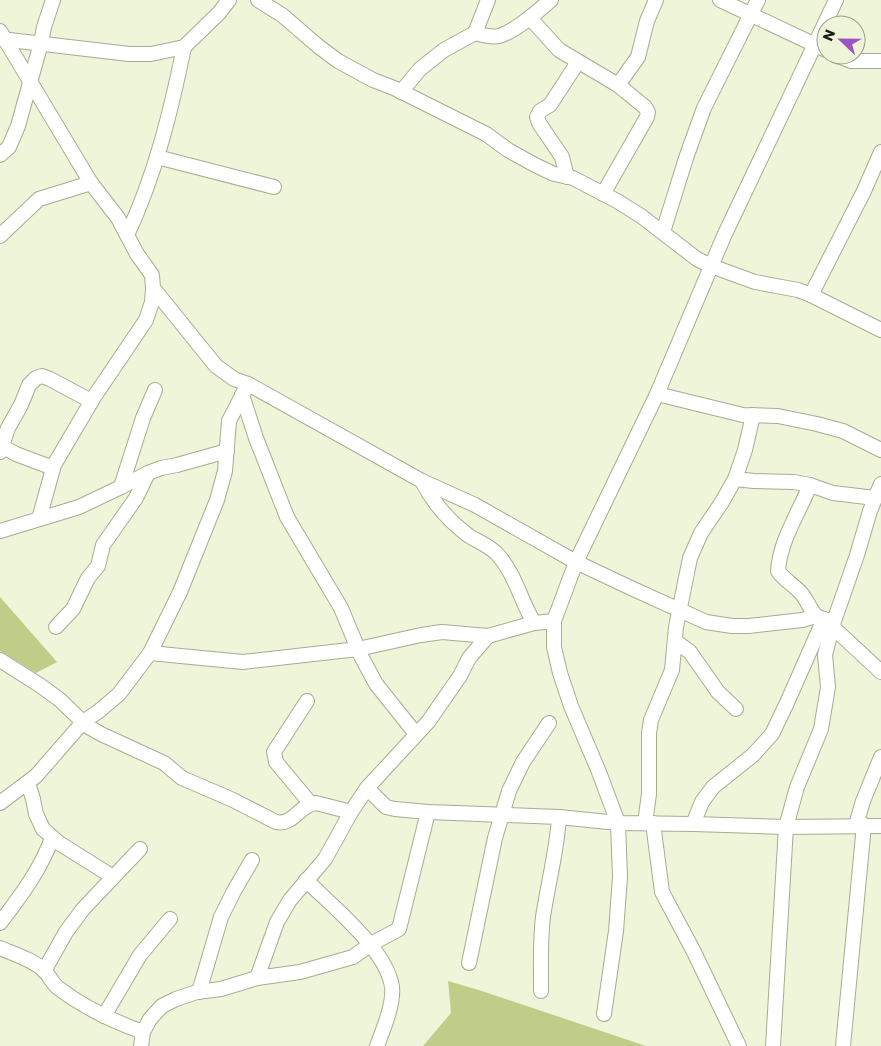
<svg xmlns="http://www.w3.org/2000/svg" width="881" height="1046" viewBox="0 0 881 1046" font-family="Poppins,sans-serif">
<rect width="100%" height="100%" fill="#eef5d9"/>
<g fill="#bece89">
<polygon points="0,597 57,662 36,673 0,651"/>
<polygon points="448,981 482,991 646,1046 423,1046 451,1013"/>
</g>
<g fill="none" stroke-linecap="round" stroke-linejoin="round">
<g stroke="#a6ac92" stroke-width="16">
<g id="minor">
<polyline points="258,0 282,15 318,46 338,61 373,80 394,88 486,134 508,150 535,165 554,174 573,178 617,201 641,216 697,259 711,266 755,282 798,290 811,295 881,330"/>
<polyline points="720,0 826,50"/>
<polyline points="530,18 559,50 618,85 645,107 648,112 647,117 603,194"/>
<polyline points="0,31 91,183 118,218 137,254 152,275 153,288 152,302 146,320 94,397 54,465 39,519"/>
<polyline points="475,33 488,0"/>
<polyline points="1,39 129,54 151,54 184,47 219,13 229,0"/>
<polyline points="836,55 851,61 881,61"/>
<polyline points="618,85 638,57 647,21 656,0"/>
<path d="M 401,92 L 420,69 L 444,50 L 475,33 C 483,35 491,38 499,36 C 516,31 538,11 551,0"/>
<polyline points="0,155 9,147 18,126 41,43 44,27 53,0"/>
<polyline points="157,157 274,187"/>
<polyline points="567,177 562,157 539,123 537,117 540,111 550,105 578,62"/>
<polyline points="663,232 686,158 704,108 758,0"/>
<path d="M 127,235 C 155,176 171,111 184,47"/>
<polyline points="0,236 39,199 91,183"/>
<polyline points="153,288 216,366 234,379 248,384"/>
<polyline points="811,295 864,191 881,152"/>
<polyline points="657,394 743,415 778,416 817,424 843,431 881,450"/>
<polyline points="242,395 256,438 287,517 341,608 361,656 376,684 416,734"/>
<polyline points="3,447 16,454 53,468"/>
<polyline points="0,452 8,428 21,405 29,385 36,378 42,376 50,379 91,401"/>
<polyline points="735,479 754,481 794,482 810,485 833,493 875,498"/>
<path d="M 422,481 C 433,503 449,521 469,536 C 479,542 490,546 498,555 C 515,574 521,601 534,623"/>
<path d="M 810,485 C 799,513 780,540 778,571 C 784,580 794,585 801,593 C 807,600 810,609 816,616"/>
<polyline points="121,487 143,418 155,390"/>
<polyline points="0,531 79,507 121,487 148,473 161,468 177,465 227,451"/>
<polyline points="56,627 73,609 88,578 98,566 103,545 136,498 148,473"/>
<polyline points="675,641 690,652 718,692 736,709"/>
<polyline points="150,653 243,662 358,649 421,635 442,632 488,636 534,623 554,621"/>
<path d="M 0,660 L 41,686 L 60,700 L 87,726 L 101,734 L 164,763 L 182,778 L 233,800 L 276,822 C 293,826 300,804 316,803 L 351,812"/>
<polyline points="307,701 274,752 276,762 310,803"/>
<polyline points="28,783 33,799 36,814 43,829 59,843 113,877"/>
<polyline points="367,788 386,807 395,809 428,812 559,817 618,823 693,824 786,827 881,826"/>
<polyline points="0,803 36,776 83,722 99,711 119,694 150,653 180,592 217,500 225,471 229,421 248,384 422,481 475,505 576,562 631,588 706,622 732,626 749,626 802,620 816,616 824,619 881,672"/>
<polyline points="645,823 649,794 649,733 651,720 672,670 676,627 690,558 701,533 722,502 735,479 745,450 753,415"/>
<polyline points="653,823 662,892 694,952 739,1046"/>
<polyline points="693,824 702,802 713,787 753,755 772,734 786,705 824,619"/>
<polyline points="856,825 863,801 881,757"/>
<path d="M 306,880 C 332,906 387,950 392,987 C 394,1004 383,1030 377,1046"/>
<path d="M 0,923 C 20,897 41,869 52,838"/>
<path d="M 0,948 C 14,954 34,960 45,971 C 49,976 52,982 57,987 C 83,1007 112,1021 143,1032"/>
<polyline points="469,963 495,838 509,791 523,762 549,723"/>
<polyline points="44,971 66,932 83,909 140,849"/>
<polyline points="257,978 277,922 290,900 325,859 351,812 367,788 428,722 460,676 469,658 488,636"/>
<path d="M 541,991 C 541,966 540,941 543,917 C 548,883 557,851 559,817"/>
<polyline points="199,992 221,917 234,891 252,860"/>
<polyline points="604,1014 616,931 620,877 618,823 599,772 571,706 560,673 554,647 554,621 576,562 657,394 724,236 836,0"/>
<polyline points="104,1016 140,955 170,919"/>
<polyline points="141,1046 143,1032 150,1019 162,1006 176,999 197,992 221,989 257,978 300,972 353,957 371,944 399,929 428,812"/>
<polyline points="773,1046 786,827 797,787 821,729 828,687 825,655 832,627 857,555 870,511 881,484"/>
<polyline points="843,1046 864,825"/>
</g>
</g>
<use href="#minor" stroke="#fff" stroke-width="14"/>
</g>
<g transform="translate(841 40) rotate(292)"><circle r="24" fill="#eef5d9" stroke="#999e89"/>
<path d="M0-4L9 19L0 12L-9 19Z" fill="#9e53c5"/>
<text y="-8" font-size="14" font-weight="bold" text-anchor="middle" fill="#1a1c12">N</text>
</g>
</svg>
